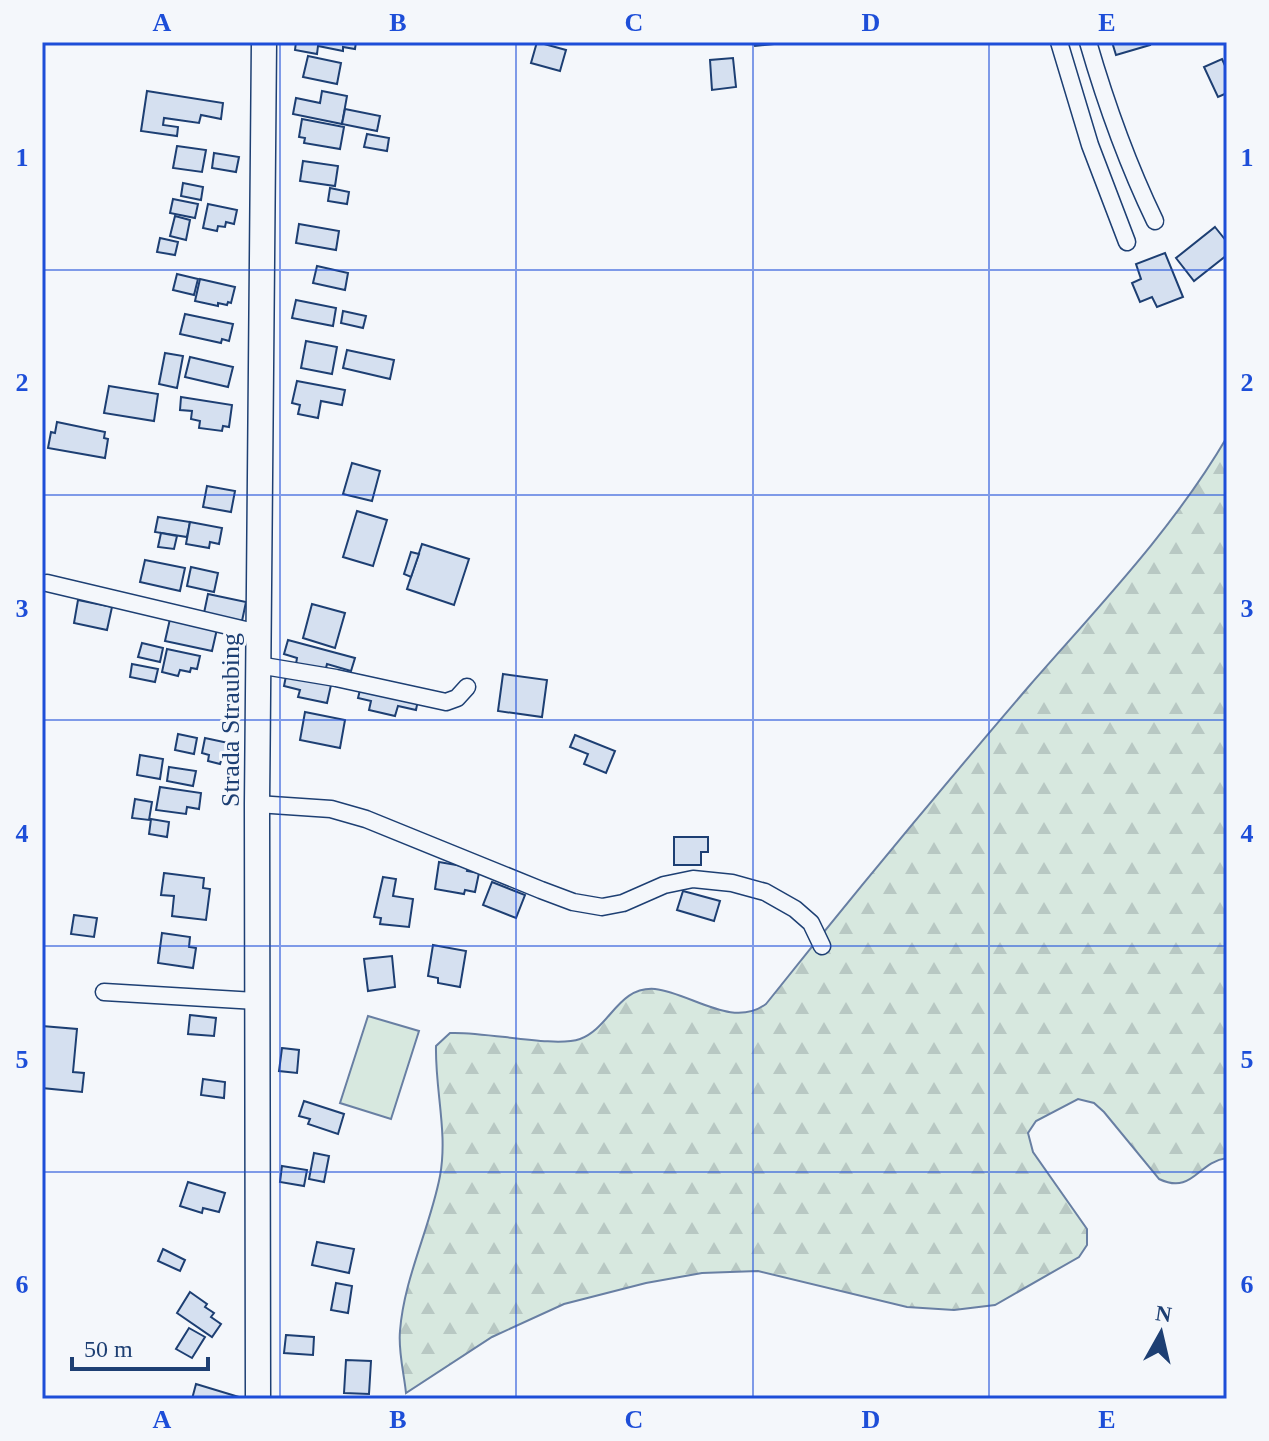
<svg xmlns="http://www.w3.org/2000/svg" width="1269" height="1441" viewBox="0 0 1269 1441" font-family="Georgia,serif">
<defs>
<pattern id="forest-firs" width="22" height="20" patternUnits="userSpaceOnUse" patternTransform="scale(2)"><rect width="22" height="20" fill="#d7e8df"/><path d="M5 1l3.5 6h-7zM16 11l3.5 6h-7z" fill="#b8c8c3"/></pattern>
</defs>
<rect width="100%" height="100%" fill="#f4f7fb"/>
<path fill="url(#forest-firs)" stroke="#687fa3" stroke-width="2" d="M 1227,437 L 1227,1158 C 1197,1162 1193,1195 1159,1179 L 1104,1112 L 1094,1103 L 1078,1099 L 1036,1121 L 1028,1133 L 1033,1152 L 1087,1229 L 1087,1245 L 1079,1257 L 995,1305 L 954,1310 L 907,1307 L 758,1271 L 702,1273 L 646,1283 L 564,1304 L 492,1337 L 406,1393 C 404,1373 398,1351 400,1331 C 404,1278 430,1228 440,1176 C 448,1133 435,1090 436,1046 L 450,1033 C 484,1031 554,1048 580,1039 C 610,1028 618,986 655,989 C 691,993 732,1029 766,1004 C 852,896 940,790 1030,685 C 1099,606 1174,528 1227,437 Z"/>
<polygon fill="#d7e8df" stroke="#687fa3" stroke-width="2" points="368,1016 419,1031 391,1119 340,1103"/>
<g fill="#d5e0f0" stroke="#1d3f73" stroke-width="2">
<polygon points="296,42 356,42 355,49 343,47 343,51 318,46 317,54 295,50"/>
<polygon points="537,42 566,50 560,71 531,63"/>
<polygon points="754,42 783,42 783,43 755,46"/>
<polygon points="1112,42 1149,42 1150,45 1116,55"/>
<polygon points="308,56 341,63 337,84 303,77"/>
<polygon points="733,58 736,87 712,90 710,60"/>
<polygon points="1222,59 1227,70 1227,93 1218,97 1204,67"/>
<polygon points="147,91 223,103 221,119 201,115 199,123 164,118 163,125 178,127 177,136 141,131"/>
<polygon points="322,91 347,96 342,124 293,114 296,98 320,103"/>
<polygon points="345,109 380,116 377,131 342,124"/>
<polygon points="302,119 344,127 340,149 304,143 305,138 299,137"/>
<polygon points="367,134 389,138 387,151 364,147"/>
<polygon points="177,146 206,150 202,172 173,168"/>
<polygon points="214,153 239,157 236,172 212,168"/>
<polygon points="303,161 338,166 335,186 300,181"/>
<polygon points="183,183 203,187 201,200 181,196"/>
<polygon points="330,188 349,192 347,204 328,201"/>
<polygon points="173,199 198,204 195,218 170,213"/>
<polygon points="208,204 237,210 234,224 226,222 225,227 218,226 217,231 203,228"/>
<polygon points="175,216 190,220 186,240 170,236"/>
<polygon points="299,224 339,231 336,250 296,243"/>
<polygon points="1215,227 1227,242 1227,255 1194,281 1176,258"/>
<polygon points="160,238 178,242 175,255 157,252"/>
<polygon points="1165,253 1183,297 1157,307 1152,297 1140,302 1132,283 1141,279 1136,264"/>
<polygon points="317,266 348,273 345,290 313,283"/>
<polygon points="177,274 198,279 194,295 173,290"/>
<polygon points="200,279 235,287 231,303 228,302 227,305 218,303 218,306 195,301"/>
<polygon points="296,300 336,308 333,326 292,318"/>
<polygon points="343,311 366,316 363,328 341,323"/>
<polygon points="185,314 233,324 229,341 222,339 221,343 180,334"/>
<polygon points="306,341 337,347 332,374 301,368"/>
<polygon points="347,350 394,360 390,379 343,368"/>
<polygon points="165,353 183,356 177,388 159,384"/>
<polygon points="190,357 233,367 228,387 185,377"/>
<polygon points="297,381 345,390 342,405 321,401 318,418 298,414 300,405 292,403"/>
<polygon points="109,386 158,394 154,421 104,413"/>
<polygon points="181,397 232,405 229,427 223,426 222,431 199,428 200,421 191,419 192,411 180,410"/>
<polygon points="57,422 105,432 104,438 108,439 105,458 48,448 51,432 55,433"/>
<polygon points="352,463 380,471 372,501 343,494"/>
<polygon points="207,486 235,491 231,512 203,507"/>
<polygon points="357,511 387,520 373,566 343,557"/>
<polygon points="158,517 190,522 187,537 155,532"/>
<polygon points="190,522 222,528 219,544 210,542 209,548 186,544"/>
<polygon points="161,533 177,536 174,549 158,547"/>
<polygon points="422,544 469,559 454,605 407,589"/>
<polygon points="411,552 419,554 411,577 404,574"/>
<polygon points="145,560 185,568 180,591 140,582"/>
<polygon points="191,567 218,573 214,592 187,586"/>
<polygon points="208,594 246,602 242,621 204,613"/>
<polygon points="78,600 112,607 107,630 74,623"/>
<polygon points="312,604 345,613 335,648 303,638"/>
<polygon points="170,619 217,629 212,651 165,641"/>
<polygon points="288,640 355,658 351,671 327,664 325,672 296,664 297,658 284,654"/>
<polygon points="142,643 163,648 160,662 138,657"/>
<polygon points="167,649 200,656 197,669 191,668 190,672 180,670 178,676 162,672"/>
<polygon points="132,664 158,669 155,682 130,677"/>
<polygon points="503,674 547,680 542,717 498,711"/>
<polygon points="286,676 331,685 327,703 298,697 300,690 284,686"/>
<polygon points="361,686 418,700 416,710 398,706 395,716 369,710 371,701 358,698"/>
<polygon points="305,712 345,720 340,748 300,740"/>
<polygon points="178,734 197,738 194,754 175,750"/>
<polygon points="575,735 615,751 606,773 584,764 588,754 570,747"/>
<polygon points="205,738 233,744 229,759 222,758 220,764 208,761 209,755 202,753"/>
<polygon points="140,755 163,759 160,779 137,775"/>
<polygon points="169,767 196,771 193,786 167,781"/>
<polygon points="160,787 201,793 199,809 187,807 186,814 156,810"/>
<polygon points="135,799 152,802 149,820 132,818"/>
<polygon points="151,819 169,822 167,837 149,834"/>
<polygon points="674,837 708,837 708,852 701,852 701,865 674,865"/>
<polygon points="439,862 468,867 467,871 479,873 475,892 465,890 464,894 435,889"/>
<polygon points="164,873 204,878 203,888 210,889 206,920 172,916 174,896 161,895"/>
<polygon points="383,877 396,879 393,896 413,899 409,927 380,924 381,918 374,917"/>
<polygon points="492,882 525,895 516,918 483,905"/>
<polygon points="683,891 720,901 714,921 677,910"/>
<polygon points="74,915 97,918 94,937 71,934"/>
<polygon points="162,933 190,937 189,947 196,948 193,968 158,963"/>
<polygon points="433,945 466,951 460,987 438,983 438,978 428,976"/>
<polygon points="392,956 395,987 368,991 364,959"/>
<polygon points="190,1015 216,1018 214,1036 188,1034"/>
<polygon points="42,1026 77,1029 73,1072 84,1073 82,1092 42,1088"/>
<polygon points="282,1048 299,1050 297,1073 279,1071"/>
<polygon points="203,1079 225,1082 224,1098 201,1095"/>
<polygon points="304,1101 344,1114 338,1134 308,1124 310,1119 299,1116"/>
<polygon points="314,1153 329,1156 324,1182 309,1179"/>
<polygon points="282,1166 307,1170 304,1186 280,1182"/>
<polygon points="188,1182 225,1193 219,1212 203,1208 202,1213 180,1206"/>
<polygon points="317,1242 354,1249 349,1273 312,1265"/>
<polygon points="163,1249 185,1260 180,1271 158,1261"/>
<polygon points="336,1283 352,1286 348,1313 331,1310"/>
<polygon points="190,1292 207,1304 205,1307 214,1313 211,1317 221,1324 212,1337 177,1313"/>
<polygon points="189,1328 205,1337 192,1358 176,1349"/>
<polygon points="286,1335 314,1337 313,1355 284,1353"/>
<polygon points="346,1360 371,1361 369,1394 344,1393"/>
<polygon points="196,1384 239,1397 239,1399 192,1399"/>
</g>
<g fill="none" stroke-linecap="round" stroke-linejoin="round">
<g stroke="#1d3f73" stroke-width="19">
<g id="street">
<polyline points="1059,42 1090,145 1127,242"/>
<path d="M 1088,42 C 1106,104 1127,163 1155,221"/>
<polyline points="47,583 258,633"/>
<polyline points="258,665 336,678 446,702 457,698 467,687"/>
<polyline points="257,804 331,809 366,819 541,890 573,902 602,907 623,903 664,885 693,879 732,883 765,892 795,909 811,923 822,946"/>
<polyline points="104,992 257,1001"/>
</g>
</g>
<g stroke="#1d3f73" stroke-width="27">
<polyline id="secondary" points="258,1399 257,804 264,42"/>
</g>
<use href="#street" stroke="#f4f7fb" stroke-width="16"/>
<use href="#secondary" stroke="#f4f7fb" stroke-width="24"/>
</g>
<path fill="none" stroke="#1d4ed8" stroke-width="2" stroke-opacity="0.55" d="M 280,42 L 280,1399M 516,42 L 516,1399M 753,42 L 753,1399M 989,42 L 989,1399M 42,270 L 1227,270M 42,495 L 1227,495M 42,720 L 1227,720M 42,946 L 1227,946M 42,1172 L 1227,1172"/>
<g text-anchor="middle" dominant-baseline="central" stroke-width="6" stroke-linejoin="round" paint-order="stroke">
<g font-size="26" fill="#1d3f73" stroke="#f4f7fb">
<text transform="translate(230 720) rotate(-90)">Strada Straubing</text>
</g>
</g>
<rect width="1269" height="1441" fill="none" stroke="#f4f7fb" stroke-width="88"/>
<g transform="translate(1161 1333) rotate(8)" stroke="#f4f7fb" stroke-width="6" paint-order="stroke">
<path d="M0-6L14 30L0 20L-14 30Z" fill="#1d3f73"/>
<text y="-12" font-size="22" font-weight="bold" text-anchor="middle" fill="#1d3f73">N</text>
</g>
<path d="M72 1357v12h136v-12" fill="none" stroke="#1d3f73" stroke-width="4"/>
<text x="84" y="1357" font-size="24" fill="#1d3f73" stroke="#f4f7fb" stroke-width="6" paint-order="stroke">50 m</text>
<rect x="44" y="44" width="1181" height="1353" fill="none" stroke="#1d4ed8" stroke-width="3"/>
<g font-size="26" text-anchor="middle" font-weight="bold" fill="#1d4ed8">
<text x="162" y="31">A</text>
<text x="398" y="31">B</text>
<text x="634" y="31">C</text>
<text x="871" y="31">D</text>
<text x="1107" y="31">E</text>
<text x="22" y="166">1</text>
<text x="1247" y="166">1</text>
<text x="22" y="391">2</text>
<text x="1247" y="391">2</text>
<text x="22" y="617">3</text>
<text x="1247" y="617">3</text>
<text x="22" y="842">4</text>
<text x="1247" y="842">4</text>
<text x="22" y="1068">5</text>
<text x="1247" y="1068">5</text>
<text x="22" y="1293">6</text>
<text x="1247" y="1293">6</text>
<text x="162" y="1428">A</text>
<text x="398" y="1428">B</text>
<text x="634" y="1428">C</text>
<text x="871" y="1428">D</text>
<text x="1107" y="1428">E</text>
</g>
</svg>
